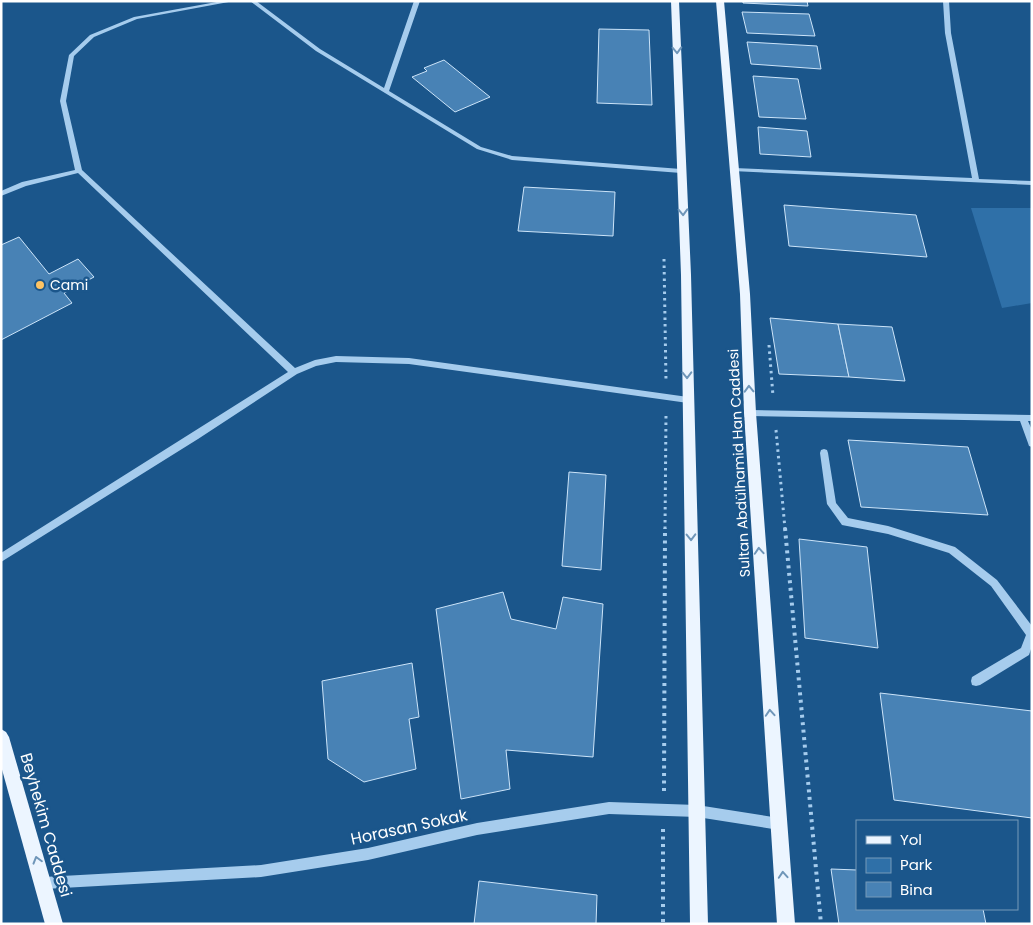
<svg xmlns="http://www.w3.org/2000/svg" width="1033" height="925" viewBox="0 0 1033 925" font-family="Poppins,sans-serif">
<rect width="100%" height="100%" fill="#1b568b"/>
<polygon fill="#2f70a8" points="971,208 1032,208 1032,303 1002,308"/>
<g fill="#4882b5" stroke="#cce4f9">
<polygon points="743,1 807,1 808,6 743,3"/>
<polygon points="742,12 809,14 815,36 747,33"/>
<polygon points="599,29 649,30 652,105 597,103"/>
<polygon points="747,42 817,46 821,69 751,64"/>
<polygon points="444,60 490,97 455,112 412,77 427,71 424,68"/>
<polygon points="753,76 798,79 806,119 759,117"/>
<polygon points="758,127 807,131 811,157 760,154"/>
<polygon points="524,187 615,192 613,236 518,231"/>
<polygon points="784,205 916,215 927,257 789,246"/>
<polygon points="19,237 49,274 78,259 94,277 64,293 72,303 1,340 1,245"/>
<polygon points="770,318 838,324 849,377 779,374"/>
<polygon points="838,324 892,327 905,381 849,377"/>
<polygon points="848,440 968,447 988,515 861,507"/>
<polygon points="569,472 606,475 601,570 562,566"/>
<polygon points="799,539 867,547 878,648 805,638"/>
<polygon points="503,592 511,619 556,629 563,597 603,604 593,757 506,750 510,789 461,799 436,609"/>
<polygon points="412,663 419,717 409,719 416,769 364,782 328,759 322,681"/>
<polygon points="880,693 1032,711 1032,818 894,800"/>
<polygon points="831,869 857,870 857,909 983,909 986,924 839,924"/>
<polygon points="479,881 597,895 596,924 474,924"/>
</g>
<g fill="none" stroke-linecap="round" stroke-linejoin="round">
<g stroke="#a6cced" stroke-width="3" stroke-dasharray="2.5 4" stroke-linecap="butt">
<polyline points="664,259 666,381"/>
<polyline points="769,345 773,396"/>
<polyline points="776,430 785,529"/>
<polyline points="665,529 666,414"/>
</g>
<g stroke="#a6cced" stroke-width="4" stroke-dasharray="3 4.5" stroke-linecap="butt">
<polyline points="785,528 821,924"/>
<polyline points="664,791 665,528"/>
<polyline points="663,829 663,924"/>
</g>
<g fill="#a6cced" fill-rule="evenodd">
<polygon points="222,1 234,1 137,19 94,37 74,56 66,101 82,170 295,368 315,360 336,356 409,358 688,397 692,400 691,402 688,403 409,364 336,362 316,366 297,374 198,439 1,562 1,553 288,372 78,173 26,186 1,196 1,191 22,182 75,170 60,101 69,55 90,35 134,17"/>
<polygon points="250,1 256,1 320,49 384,88 414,1 420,1 389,91 481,147 512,156 681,169 684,171 681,173 512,160 477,149 316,51"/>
<polygon points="943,1 949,1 951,33 979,179 1032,181 1032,185 732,171 732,169 734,168 972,178 945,33"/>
<polygon points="750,410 1032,415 1032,421 1028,421 1032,430 1032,447 1029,446 1028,443 1020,421 750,416 747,415 746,413 747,411"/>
<polygon points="824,449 827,450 828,453 836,503 848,518 888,526 955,547 997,580 1032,626 1032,646 1029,655 980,685 976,686 972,685 971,681 972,677 1021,648 1026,635 991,586 949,553 888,534 842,525 827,504 820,453 821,450"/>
<polygon points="609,802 697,805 779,818 783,820 785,824 783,828 779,830 697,817 609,814 477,835 368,860 261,877 44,889 40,887 38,883 40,879 44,877 261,865 368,848 477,823"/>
</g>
<g fill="#ecf5ff" fill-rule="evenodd">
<polygon points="671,1 679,1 691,275 708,924 690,924 681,275"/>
<polygon points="716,1 724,1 750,294 756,413 795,924 777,924 744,413 740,294"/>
<polygon points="1,729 6,732 9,737 63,924 45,924 1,766"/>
</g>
</g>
<defs><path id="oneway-chevron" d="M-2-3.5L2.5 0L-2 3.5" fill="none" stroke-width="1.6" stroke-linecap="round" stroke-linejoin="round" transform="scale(1.25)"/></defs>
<g stroke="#6f96b9">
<use href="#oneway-chevron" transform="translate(677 50) rotate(88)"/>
<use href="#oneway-chevron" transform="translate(683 212) rotate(88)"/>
<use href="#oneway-chevron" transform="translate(687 375) rotate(89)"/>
<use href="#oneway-chevron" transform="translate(749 389) rotate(-92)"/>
<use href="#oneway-chevron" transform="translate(691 537) rotate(89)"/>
<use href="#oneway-chevron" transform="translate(759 551) rotate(-94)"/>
<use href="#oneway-chevron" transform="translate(770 713) rotate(-94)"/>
<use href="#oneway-chevron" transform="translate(37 860) rotate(-106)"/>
<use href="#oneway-chevron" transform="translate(783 875) rotate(-94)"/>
</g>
<circle fill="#fdc364" stroke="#1b568b" stroke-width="2" cx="40" cy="285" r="5"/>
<g text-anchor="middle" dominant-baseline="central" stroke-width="5" stroke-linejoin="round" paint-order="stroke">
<g font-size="14" fill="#fff" stroke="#1b568b" text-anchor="start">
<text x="50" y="285">Cami</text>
</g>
<g font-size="14" fill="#fff" stroke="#1b568b">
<text transform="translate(739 463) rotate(-93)">Sultan Abdülhamid Han Caddesi</text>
</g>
<g font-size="16" fill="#fff" stroke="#1b568b">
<text transform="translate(46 825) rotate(74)">Beyhekim Caddesi</text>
<text transform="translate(409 827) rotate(-12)">Horasan Sokak</text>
</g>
</g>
<rect width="1033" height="925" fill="none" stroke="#ffffff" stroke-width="5"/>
<rect x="856" y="820" width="162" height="90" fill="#1b568b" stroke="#769ab9"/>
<rect x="866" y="836" width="25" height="8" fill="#ecf5ff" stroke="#769ab9"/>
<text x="900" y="845" font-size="15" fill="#ffffff">Yol</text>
<rect x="866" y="858" width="25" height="15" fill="#2f70a8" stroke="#769ab9"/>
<text x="900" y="870" font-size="15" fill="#ffffff">Park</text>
<rect x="866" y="882" width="25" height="15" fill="#4882b5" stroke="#769ab9"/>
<text x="900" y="895" font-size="15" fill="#ffffff">Bina</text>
</svg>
